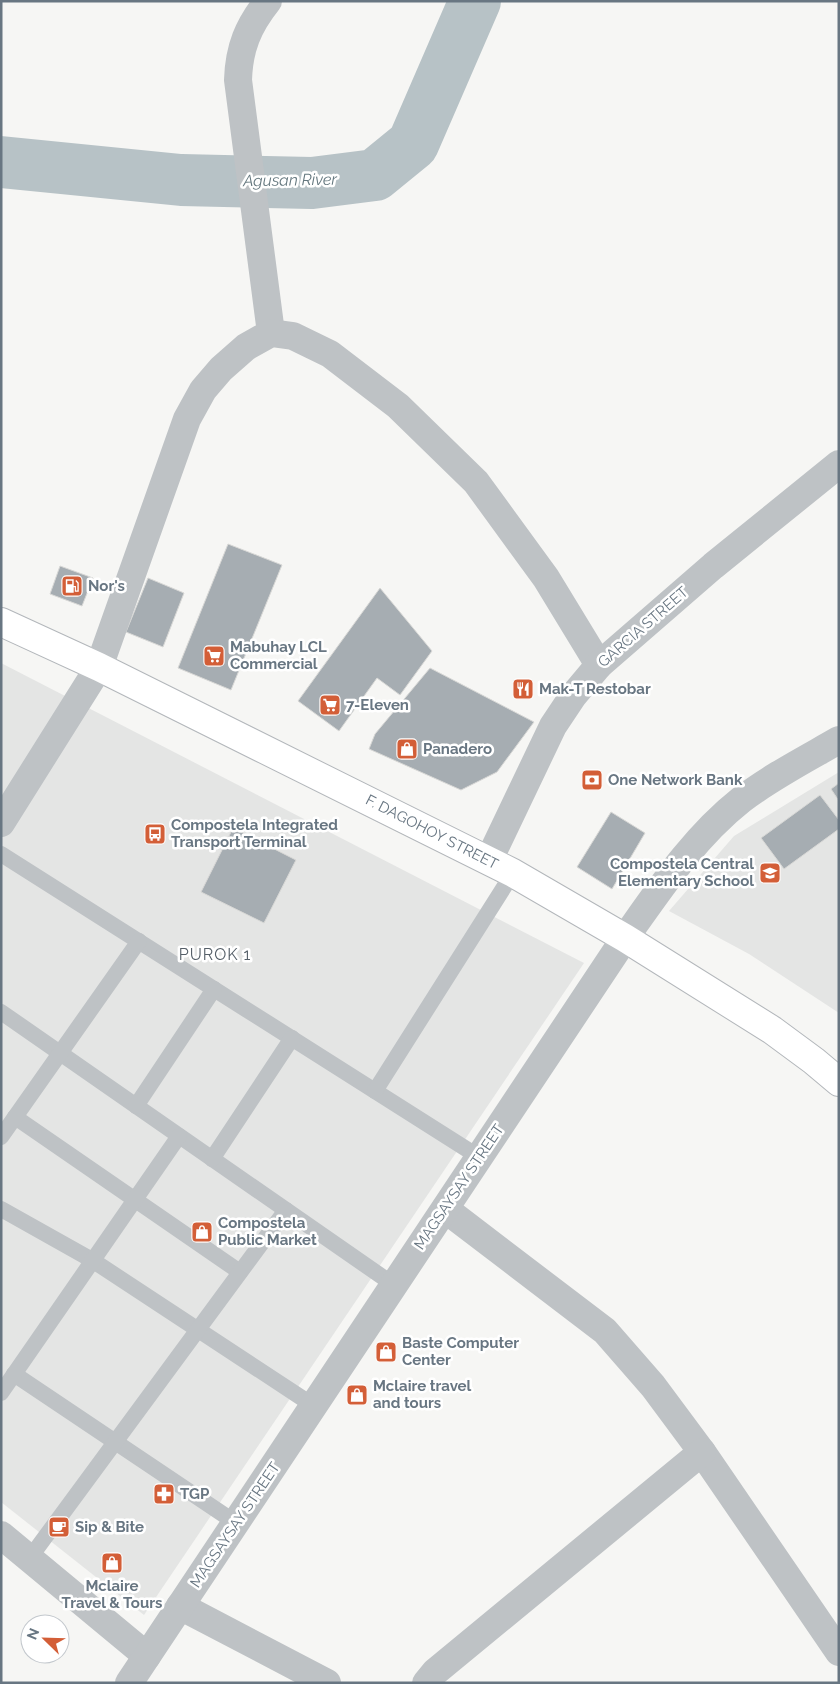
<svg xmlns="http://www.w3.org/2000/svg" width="840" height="1684" viewBox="0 0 840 1684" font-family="Raleway,sans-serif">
<rect width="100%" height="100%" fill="#f6f6f4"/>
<g fill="#e4e5e4">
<polygon points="1,663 584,963 144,1615 1,1502"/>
<polygon points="839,772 839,1013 749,954 669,911 734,836"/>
</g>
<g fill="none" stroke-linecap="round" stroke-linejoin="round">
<polyline stroke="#b7c2c6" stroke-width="52" points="1,162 181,180 312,183 375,175 413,144 475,1"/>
</g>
<g fill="#a6adb2" stroke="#d8d8d6">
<polygon points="228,544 282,565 231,690 178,668"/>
<polygon points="60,566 93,578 82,606 50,594"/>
<polygon points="148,578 184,593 163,647 126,632"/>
<polygon points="380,588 432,651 400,695 377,678 339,731 298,701"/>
<polygon points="430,668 534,722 497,772 461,790 369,749 375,734"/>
<polygon points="839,783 839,801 831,789"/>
<polygon points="820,795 839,820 839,829 784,869 761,838"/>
<polygon points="611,812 645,833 612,889 577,867"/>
<polygon points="233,828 296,860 264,923 201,892"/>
</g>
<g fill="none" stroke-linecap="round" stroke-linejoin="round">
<g stroke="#b3b7bb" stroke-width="30">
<polyline id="secondary" points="1,622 99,667 513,873 625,938 772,1030 814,1061 839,1082"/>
</g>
<g stroke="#bec2c5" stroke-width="16">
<polyline points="1,854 479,1157"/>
<polyline points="1,1012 394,1285"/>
<polyline points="375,1091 513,873"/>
<polyline points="136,1106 214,989"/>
<polyline points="15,1117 240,1272"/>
<polyline points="1,1137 139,941"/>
<polyline points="212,1159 292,1038"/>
<polyline points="1,1209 92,1260 314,1406"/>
<polyline points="14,1374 236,1523"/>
<polyline points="1,1393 179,1136"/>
<polyline points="29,1559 286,1210"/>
</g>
<g stroke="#bec2c5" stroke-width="28">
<path d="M 268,1 C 248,26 239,48 238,80 L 271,333"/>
<polyline points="1,823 99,667 187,419 203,390 221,369 246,347 271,333 293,336 330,354 398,406 476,482 546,578 599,665"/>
<polyline points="489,860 553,726 573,696 599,665 713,566 839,464"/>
<path d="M 625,938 C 659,890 694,837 741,800 C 771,777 806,759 839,740"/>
<polyline points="445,1209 605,1331 653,1386 702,1452 839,1652"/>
<polyline points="1,1535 147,1656"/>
<polyline points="180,1606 327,1683"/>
<polyline points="426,1683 435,1672 702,1452"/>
</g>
<polyline stroke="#bec2c5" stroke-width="28" points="129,1683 625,938"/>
<use href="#secondary" stroke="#fff" stroke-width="28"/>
</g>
<defs>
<g id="fuel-square" transform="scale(1.125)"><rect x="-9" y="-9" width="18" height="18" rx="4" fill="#d35e37" stroke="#fff"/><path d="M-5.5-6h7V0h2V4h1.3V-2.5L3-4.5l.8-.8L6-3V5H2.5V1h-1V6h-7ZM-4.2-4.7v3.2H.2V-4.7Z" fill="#fff"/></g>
<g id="supermarket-square" transform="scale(1.125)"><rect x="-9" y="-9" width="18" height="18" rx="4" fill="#d35e37" stroke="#fff"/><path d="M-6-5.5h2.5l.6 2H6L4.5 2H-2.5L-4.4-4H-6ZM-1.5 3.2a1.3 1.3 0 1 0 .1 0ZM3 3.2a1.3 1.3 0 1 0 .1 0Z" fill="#fff"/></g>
<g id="restaurant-square" transform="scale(1.125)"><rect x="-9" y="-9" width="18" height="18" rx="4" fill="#d35e37" stroke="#fff"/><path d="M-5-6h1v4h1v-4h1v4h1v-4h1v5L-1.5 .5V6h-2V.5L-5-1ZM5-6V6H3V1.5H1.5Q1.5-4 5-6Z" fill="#fff"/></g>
<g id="shop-square" transform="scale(1.125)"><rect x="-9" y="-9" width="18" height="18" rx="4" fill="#d35e37" stroke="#fff"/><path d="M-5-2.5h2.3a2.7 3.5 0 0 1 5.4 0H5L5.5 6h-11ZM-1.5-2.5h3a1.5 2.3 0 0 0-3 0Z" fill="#fff"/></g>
<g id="bank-square" transform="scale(1.125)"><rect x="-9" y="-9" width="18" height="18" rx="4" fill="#d35e37" stroke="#fff"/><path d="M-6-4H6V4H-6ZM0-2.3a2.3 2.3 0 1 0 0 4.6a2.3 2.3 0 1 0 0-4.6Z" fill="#fff"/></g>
<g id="bus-square" transform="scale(1.125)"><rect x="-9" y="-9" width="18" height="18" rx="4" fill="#d35e37" stroke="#fff"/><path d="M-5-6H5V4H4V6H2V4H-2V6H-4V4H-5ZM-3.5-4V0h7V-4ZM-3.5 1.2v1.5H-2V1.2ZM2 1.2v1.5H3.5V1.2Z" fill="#fff"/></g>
<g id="school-square" transform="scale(1.125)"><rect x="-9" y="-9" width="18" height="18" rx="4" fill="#d35e37" stroke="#fff"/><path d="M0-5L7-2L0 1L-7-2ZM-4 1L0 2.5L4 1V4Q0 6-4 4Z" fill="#fff"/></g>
<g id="pharmacy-square" transform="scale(1.125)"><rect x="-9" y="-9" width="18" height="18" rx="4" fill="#d35e37" stroke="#fff"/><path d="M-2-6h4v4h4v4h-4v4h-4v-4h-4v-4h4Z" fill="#fff"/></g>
<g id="cafe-square" transform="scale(1.125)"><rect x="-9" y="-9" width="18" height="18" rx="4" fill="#d35e37" stroke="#fff"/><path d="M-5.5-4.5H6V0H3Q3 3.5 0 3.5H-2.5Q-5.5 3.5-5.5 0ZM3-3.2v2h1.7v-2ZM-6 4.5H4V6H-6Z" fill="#fff"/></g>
</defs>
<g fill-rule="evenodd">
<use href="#fuel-square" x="72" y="586"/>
<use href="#supermarket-square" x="214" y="656"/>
<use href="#restaurant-square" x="523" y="689"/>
<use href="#supermarket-square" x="330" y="705"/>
<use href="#shop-square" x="407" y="749"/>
<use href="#bank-square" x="592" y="780"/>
<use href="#bus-square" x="155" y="834"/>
<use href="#school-square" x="770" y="873"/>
<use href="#shop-square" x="202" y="1232"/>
<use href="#shop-square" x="386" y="1352"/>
<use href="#shop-square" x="357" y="1395"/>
<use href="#pharmacy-square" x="164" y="1494"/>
<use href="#cafe-square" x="59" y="1527"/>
<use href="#shop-square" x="112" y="1563"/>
</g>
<g text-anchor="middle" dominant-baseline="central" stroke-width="5" stroke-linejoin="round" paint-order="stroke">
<g font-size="15" font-weight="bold" fill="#687682" stroke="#fff" text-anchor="start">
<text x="88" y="586">Nor's</text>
<text x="230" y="647">Mabuhay LCL<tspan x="230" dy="17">Commercial</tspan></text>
<text x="539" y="689">Mak-T Restobar</text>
<text x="346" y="705">7-Eleven</text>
<text x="423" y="749">Panadero</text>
<text x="608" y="780">One Network Bank</text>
<text x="171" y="825">Compostela Integrated<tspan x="171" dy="17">Transport Terminal</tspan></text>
<text x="754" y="864" text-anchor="end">Compostela Central<tspan x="754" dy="17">Elementary School</tspan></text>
<text x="218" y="1223">Compostela<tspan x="218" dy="17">Public Market</tspan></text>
<text x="402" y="1343">Baste Computer<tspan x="402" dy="17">Center</tspan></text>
<text x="373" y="1386">Mclaire travel<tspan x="373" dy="17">and tours</tspan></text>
<text x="180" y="1494">TGP</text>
<text x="75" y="1527">Sip &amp; Bite</text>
<text x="112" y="1586" text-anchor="middle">Mclaire<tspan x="112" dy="17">Travel &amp; Tours</tspan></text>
</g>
<g font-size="15" fill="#687682" stroke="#fff">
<text transform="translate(643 627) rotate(-41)">GARCIA STREET</text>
<text transform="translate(432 832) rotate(27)">F. DAGOHOY STREET</text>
<text transform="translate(459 1187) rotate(-56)">MAGSAYSAY STREET</text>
<text transform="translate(235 1525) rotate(-56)">MAGSAYSAY STREET</text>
</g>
<g font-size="16" font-style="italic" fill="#64777e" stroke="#fff">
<text transform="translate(290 180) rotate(-1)">Agusan River</text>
</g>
<g font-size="16" letter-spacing="1" fill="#555f68" stroke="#fff">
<text x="215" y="954">PUROK 1</text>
</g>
</g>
<rect width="840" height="1684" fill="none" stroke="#687682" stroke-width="5"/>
<g transform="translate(45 1639) rotate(293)"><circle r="24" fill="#ffffff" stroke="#c3c8cd"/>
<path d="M0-4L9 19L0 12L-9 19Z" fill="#d35e37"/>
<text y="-8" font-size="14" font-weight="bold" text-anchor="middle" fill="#687682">N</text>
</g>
</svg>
